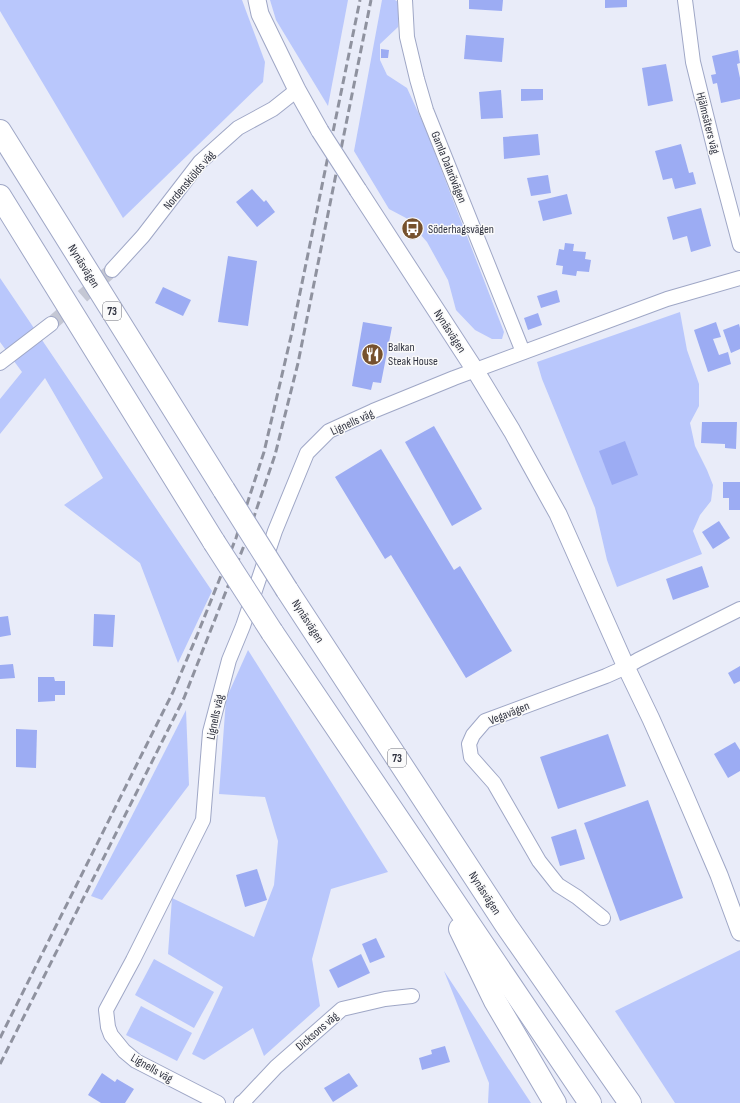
<svg xmlns="http://www.w3.org/2000/svg" width="740" height="1103" font-family="'Sofia Sans Condensed',sans-serif">
<rect width="100%" height="100%" fill="#e9ecf9"/>
<g fill="#b9c7fc">
<path d="M0,0H242L265,62L263,82L123,218L0,11Z"/>
<path d="M270,0H348L328,106L276,20Z"/>
<path d="M382,0H395L398,2V27L380,44V60L387,75L407,88L424,125L504,332L502,339H492L475,330L456,310L448,280L427,242L406,218L389,209L354,151Z"/>
<path d="M0,278L212,591L178,663L140,563L64,505L103,478L45,378L0,434V399L22,372L0,342Z"/>
<path d="M680,312L687,350L699,384V406L690,423L695,446L707,470L713,485L711,501L700,515L693,531L702,554L617,587L607,560L595,508L542,379L537,362Z"/>
<path d="M248,650L388,872L331,889L312,959L320,1006L264,1056L253,1028L204,1060L192,1054L223,987L168,954L172,898L254,937L274,885L278,841L265,797L219,794L226,699Z"/>
<path d="M186,710L189,785L102,900L91,896Z"/>
<path d="M740,950V1103H675L615,1011Z"/>
<path d="M154,959L214,992L194,1028L135,995Z"/>
<path d="M444,971L531,1103H488L489,1083Z"/>
<path d="M141,1006L192,1033L177,1061L126,1035Z"/>
</g>
<g fill="#9cacf3">
<path d="M469,0H503L502,11L469,9Z"/>
<path d="M605,0H627V7L605,8Z"/>
<path d="M466,35L504,38L502,62L464,59Z"/>
<path d="M381,49L389,50L388,58H381Z"/>
<path d="M738,50L740,63L737,64L740,78V99L721,103L717,83L713,84L711,75L716,74L712,56Z"/>
<path d="M666,64L673,101L648,106L642,68Z"/>
<path d="M521,89H543V100L521,101Z"/>
<path d="M501,90L503,118L481,119L479,92Z"/>
<path d="M538,134L540,155L504,159L503,137Z"/>
<path d="M681,144L689,173L693,172L696,184L675,189L672,178L663,180L655,151Z"/>
<path d="M548,175L551,193L531,196L527,178Z"/>
<path d="M252,189L264,202L266,200L275,212L257,227L236,202Z"/>
<path d="M567,194L572,214L543,221L538,201Z"/>
<path d="M701,208L711,246L691,252L687,236L673,240L667,217Z"/>
<path d="M565,243L574,244L573,251L586,252L585,259L591,260L589,272L577,271L576,276L562,274L563,266L556,265L559,249L564,250Z"/>
<path d="M228,256L257,261L248,326L218,322Z"/>
<path d="M163,287L191,300L183,316L155,303Z"/>
<path d="M557,290L560,302L541,308L537,296Z"/>
<path d="M538,313L542,325L528,330L524,318Z"/>
<path d="M363,322L392,327L381,383L373,382L371,390L352,386Z"/>
<path d="M716,322L721,337L713,339L719,355L728,352L731,364L708,372L694,330Z"/>
<path d="M739,324L740,328V349L731,353L723,330Z"/>
<path d="M702,422H737L736,449L725,448V444L701,443Z"/>
<path d="M434,426L482,509L452,526L405,442Z"/>
<path d="M625,441L638,475L612,485L599,451Z"/>
<path d="M381,449L454,570L460,566L512,651L466,678L391,555L385,559L335,477Z"/>
<path d="M723,482H740V510H729V498H723Z"/>
<path d="M719,521L730,538L713,549L702,532Z"/>
<path d="M702,566L709,587L673,600L666,579Z"/>
<path d="M94,614L115,615L113,647L93,646Z"/>
<path d="M8,616L11,635L0,637V617Z"/>
<path d="M13,664L15,678L0,679V665Z"/>
<path d="M740,666V681L734,684L728,673Z"/>
<path d="M38,677H54L55,681H65V695H55V701L38,702Z"/>
<path d="M16,729L37,730L36,768L16,767Z"/>
<path d="M608,734L626,786L558,809L540,757Z"/>
<path d="M735,742L740,750V771L728,778L714,754Z"/>
<path d="M648,800L683,898L620,921L584,823Z"/>
<path d="M576,829L585,859L560,866L551,837Z"/>
<path d="M257,869L267,900L245,907L236,875Z"/>
<path d="M376,938L385,957L370,963L362,944Z"/>
<path d="M361,954L370,973L338,988L329,970Z"/>
<path d="M445,1046L450,1062L422,1070L419,1058L432,1054L431,1050Z"/>
<path d="M102,1073L115,1082L117,1079L134,1089L125,1103H101L88,1095Z"/>
<path d="M349,1073L358,1086L333,1102L324,1088Z"/>
</g>
<g fill="none" stroke-linecap="round" stroke-linejoin="round">
<path stroke="#c4c7d4" stroke-width="14" stroke-dasharray="14 7" stroke-linecap="butt" d="M51,324L112,270"/>
<defs>
<g id="minor">
<path d="M405,0L407,37L417,79L426,110L523,352"/>
<path d="M685,0L693,62L716,155L740,245"/>
<path d="M112,270L143,236L200,162L238,128L273,109L297,90"/>
<path d="M0,363L51,324"/>
<path d="M603,918L577,897L558,885L539,861L494,783L471,757L469,744L473,735L485,721L606,676L626,667L638,660L740,609"/>
<path d="M218,1103L136,1061L124,1051L111,1035L108,1027L106,1010L133,960L203,820L210,732L229,660L243,626L275,531L307,453L329,431L373,411L454,378L667,299L740,278"/>
<path d="M241,1103L244,1101L276,1067L342,1009L385,999L412,996"/>
</g>
<g id="tertiary">
<path d="M257,0L260,14L297,90L320,131"/>
<path d="M358,190L475,370L512,431L558,514L626,667L651,719L683,791L719,875L740,932"/>
</g>
<g id="motorway">
<path d="M0,131L224,490"/>
<path d="M0,196L214,542"/>
<path d="M287,590L506,925L630,1103"/>
<path d="M272,632L590,1103"/>
<path d="M460,929L495,1001L555,1103"/>
</g>
</defs>
<use href="#minor" stroke="#9fa7c6" stroke-width="16"/>
<use href="#tertiary" stroke="#9fa7c6" stroke-width="19"/>
<use href="#motorway" stroke="#9fa7c6" stroke-width="24"/>
<use href="#minor" stroke="#fff" stroke-width="14"/>
<use href="#tertiary" stroke="#fff" stroke-width="17"/>
<use href="#motorway" stroke="#fff" stroke-width="22"/>
<g stroke="#8f929f" stroke-width="3" stroke-dasharray="8 4" stroke-linecap="butt">
<path d="M0,1038L173,692L198,633L236,538L264,452L292,332L360,0"/>
<path d="M0,1064L184,698L245,543L275,455L298,363L371,0"/>
</g>
<defs>
<path id="tertiary-bridge" d="M320,131L358,190"/>
<g id="motorway-bridge">
<path d="M224,490L287,590"/>
<path d="M214,542L272,632"/>
</g>
</defs>
<use href="#tertiary-bridge" stroke="#9fa7c6" stroke-width="19" stroke-linecap="butt"/>
<use href="#motorway-bridge" stroke="#9fa7c6" stroke-width="24" stroke-linecap="butt"/>
<use href="#tertiary-bridge" stroke="#fff" stroke-width="17"/>
<use href="#motorway-bridge" stroke="#fff" stroke-width="22"/>
</g>
<defs>
<symbol id="bus-disc" viewBox="-11 -11 22 22"><circle r="9.5" fill="#76512d" stroke="#fafafa"/><path d="M-5-6H5V4H4V6H2V4H-2V6H-4V4H-5ZM-3.5-4V0h7V-4ZM-3.5 1.2v1.5H-2V1.2ZM2 1.2v1.5H3.5V1.2Z" fill="#fff"/></symbol>
<symbol id="restaurant-disc" viewBox="-11 -11 22 22"><circle r="9.5" fill="#76512d" stroke="#fafafa"/><path d="M-5-6h1v4h1v-4h1v4h1v-4h1v5L-1.5 .5V6h-2V.5L-5-1ZM5-6V6H3V1.5H1.5Q1.5-4 5-6Z" fill="#fff"/></symbol>
</defs>
<g fill-rule="evenodd">
<use href="#bus-disc" x="400" y="216" width="25" height="25"/>
<use href="#restaurant-disc" x="360" y="342" width="25" height="25"/>
</g>
<g text-anchor="middle" stroke-width="3" stroke-linejoin="round" paint-order="stroke">
<g fill="#fafafa" stroke="#6d6f78" stroke-width="1">
<rect x="103" y="302" width="18" height="18" rx="3"/>
<rect x="388" y="749" width="18" height="18" rx="3"/>
</g>
<g font-size="11" font-weight="bold" fill="#303340">
<text x="112" y="315">73</text>
<text x="397" y="762">73</text>
</g>
<g font-size="12" fill="#303340" stroke="#fafafa">
<text transform="translate(708 123) rotate(76)" y="4">Hjälmsäters väg</text>
<text transform="translate(449 167) rotate(68)" y="4">Gamla Dalarövägen</text>
<text transform="translate(189 180) rotate(-50)" y="4">Nordenskiölds väg</text>
<text transform="translate(84 266) rotate(58)" y="4">Nynäsvägen</text>
<text transform="translate(450 331) rotate(57)" y="4">Nynäsvägen</text>
<text transform="translate(352 422) rotate(-25)" y="4">Lignells väg</text>
<text transform="translate(308 621) rotate(57)" y="4">Nynäsvägen</text>
<text transform="translate(509 713) rotate(-22)" y="4">Vegavägen</text>
<text transform="translate(215 717) rotate(-78)" y="4">Lignells väg</text>
<text transform="translate(485 893) rotate(57)" y="4">Nynäsvägen</text>
<text transform="translate(317 1031) rotate(-41)" y="4">Dicksons väg</text>
<text transform="translate(152 1068) rotate(30)" y="4">Lignells väg</text>
</g>
<g font-size="12" fill="#303340" stroke="#fafafa" text-anchor="start">
<text x="428" y="233">Söderhagsvägen</text>
<text x="388" y="351">Balkan<tspan x="388" dy="14">Steak House</tspan></text>
</g>
</g>
</svg>
